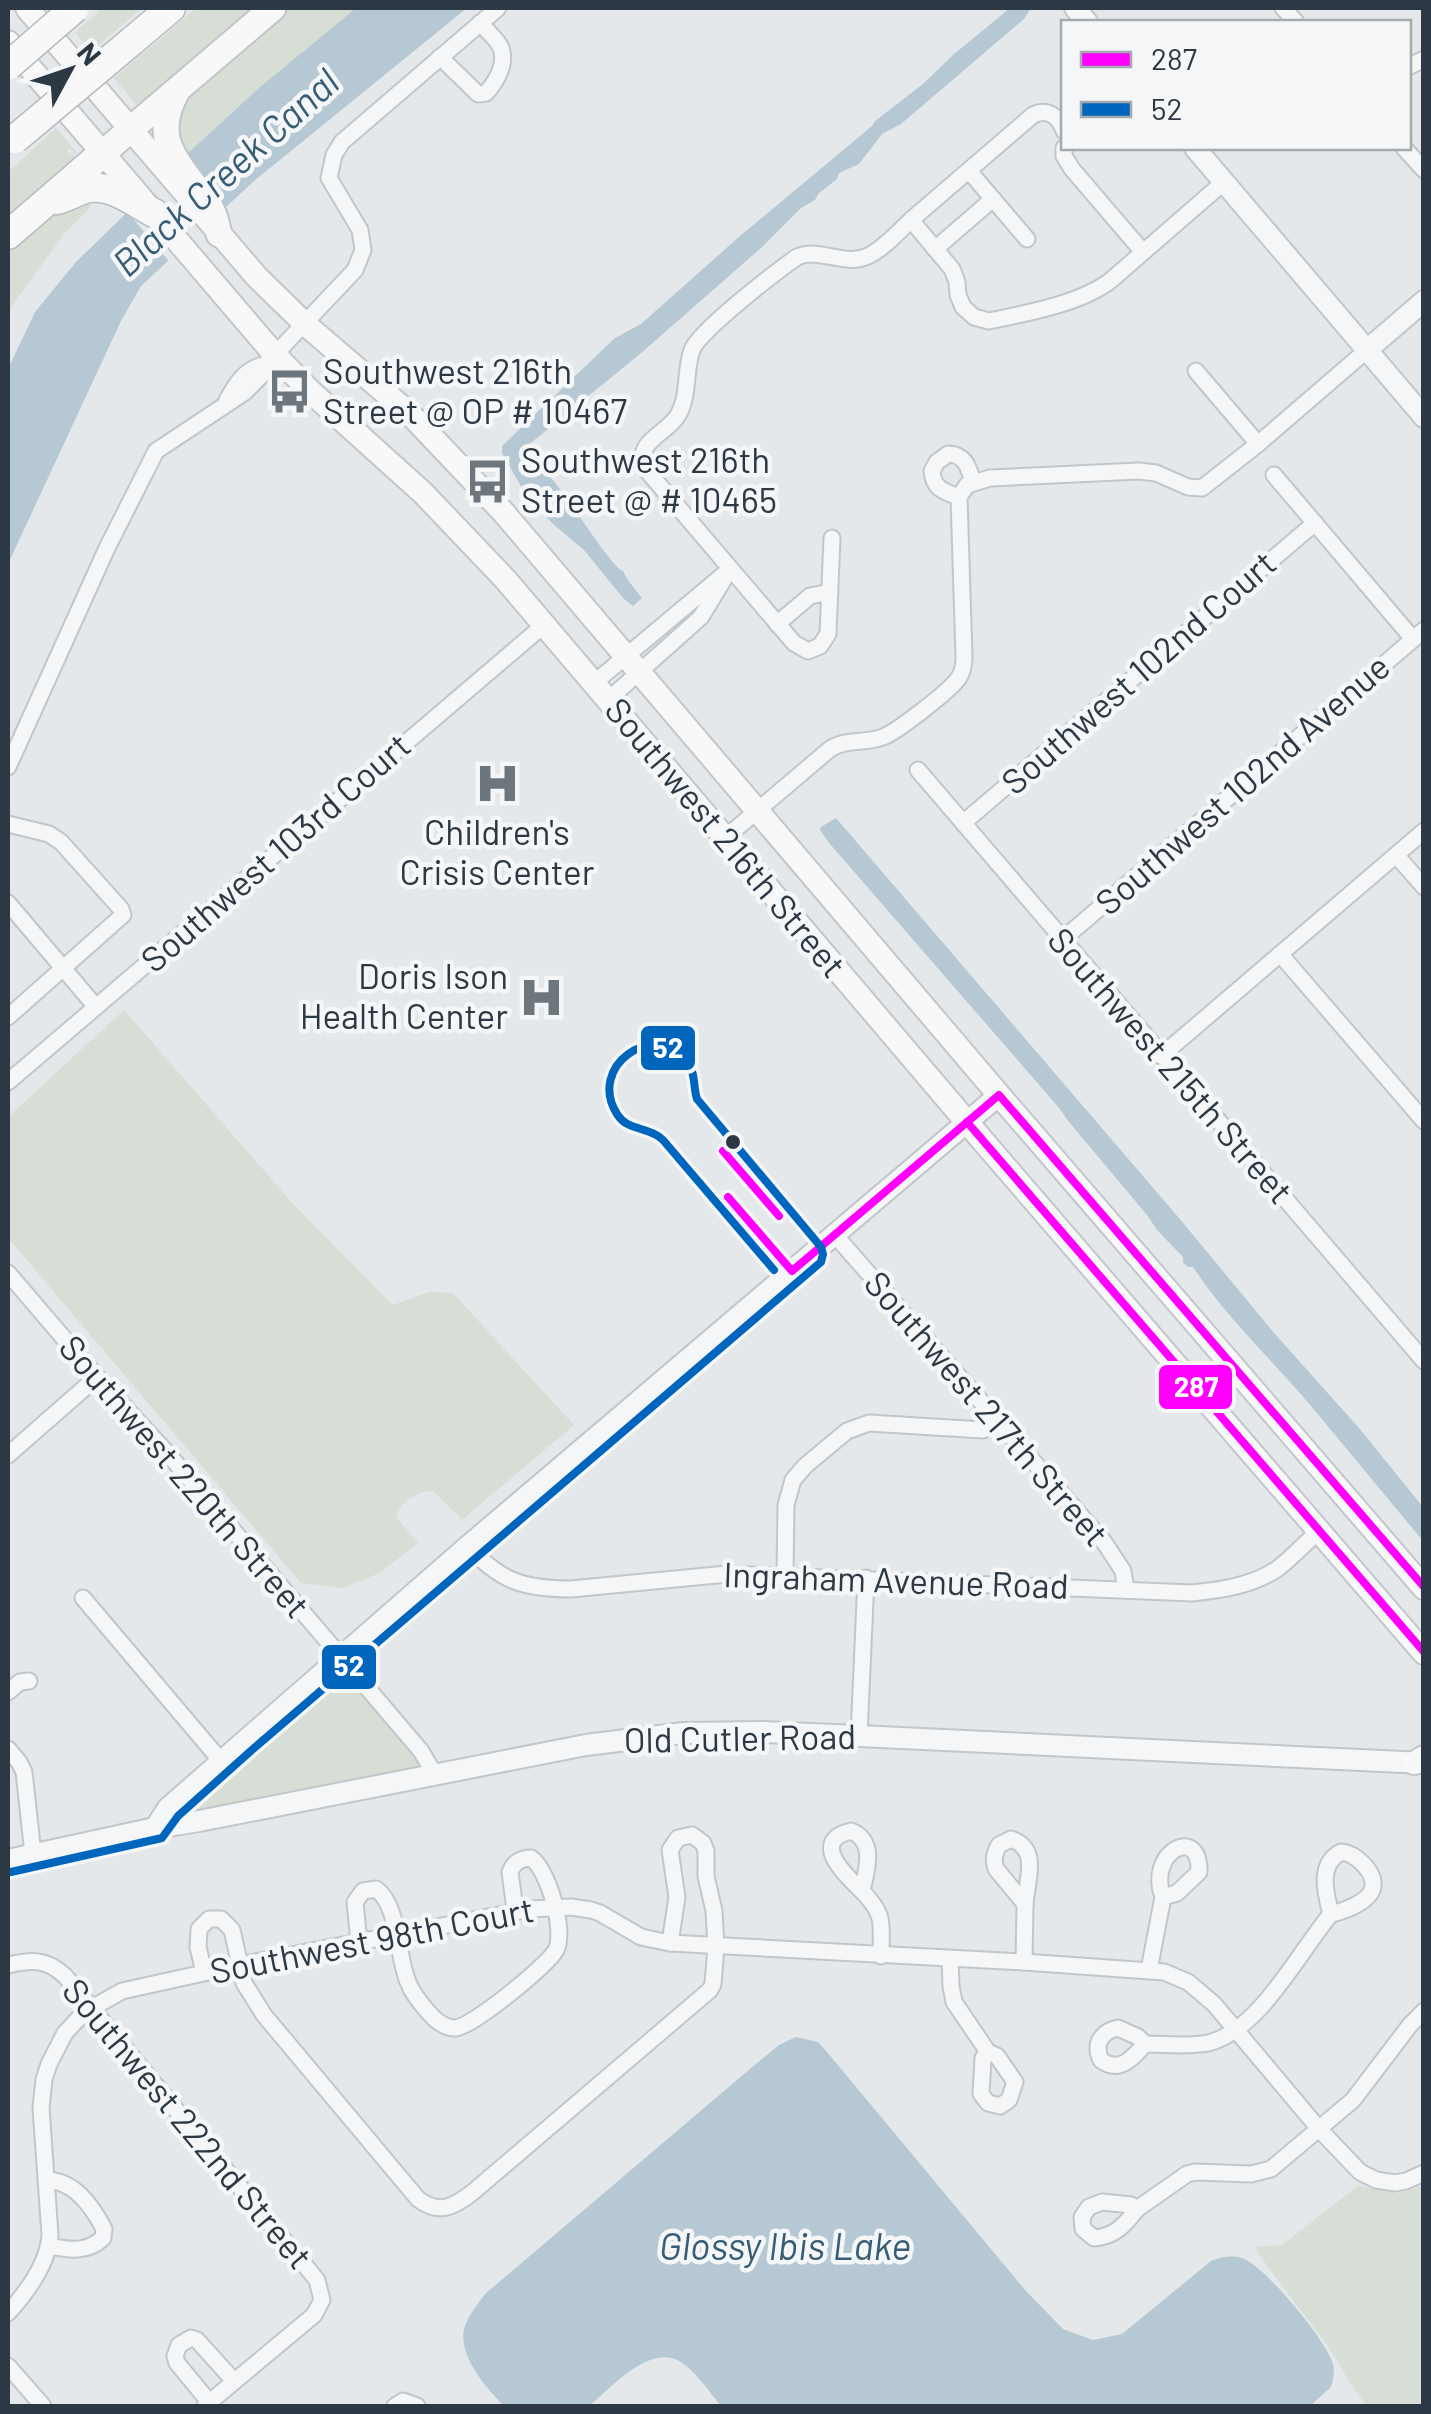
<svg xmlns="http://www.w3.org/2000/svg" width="1431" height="2414" font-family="Barlow,sans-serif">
<rect width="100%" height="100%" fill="#e5e8ea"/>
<g fill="#d7ded6">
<path d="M103,8H142L91,52L75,32Z"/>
<path d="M196,8H262L140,109L114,78Z"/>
<path d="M285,8H356L260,87L187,154L183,148L171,115L174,108Z"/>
<path d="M56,128L77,153L75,154L70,148L67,150L70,155L73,154L77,160L8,226V172Z"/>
<path d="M92,199L90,208L64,234L8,311V250L64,205Z"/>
<path d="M124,1010L296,1207L393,1305L429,1292L453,1293L574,1425L462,1520L433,1491C416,1491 401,1502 396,1517L418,1543L380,1573L343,1588L301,1583L8,1238V1117Z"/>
<path d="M334,1674H344L351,1680L416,1756L418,1763L416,1769L186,1814L182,1807Z"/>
<path d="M1359,2185C1382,2192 1401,2197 1423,2185V2406H1367C1350,2386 1339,2362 1324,2341C1300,2309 1276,2279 1254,2247L1282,2245Z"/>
</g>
<g fill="#b5c8d4">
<path d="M356,8H467L254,181L141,286L121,321L8,564V369L35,312L76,262L187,154L260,87Z"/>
<path d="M1010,8H1031L1024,19L901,124L882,134L859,164L839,173L837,179L818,194L815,200L801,208L761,248L640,354L527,446L528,455C567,487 587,535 620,570L623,571C627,580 635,589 642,598L633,606L623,598L584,550L553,524L526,495L502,453V446L615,338L641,324L740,236L872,126L875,121L923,84L953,55Z"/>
<path d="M836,818L1179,1218L1275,1334L1359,1428L1423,1507V1541L1321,1418C1280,1367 1229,1322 1193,1267H1188L1183,1262V1257L1157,1230L1147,1215L1069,1122L1060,1109L830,844L820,830L821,827Z"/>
<path d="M796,2037L818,2042L827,2052L1026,2291L1063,2329L1093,2340L1122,2334L1211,2261C1221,2257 1231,2255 1242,2258C1265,2266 1327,2341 1333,2364C1335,2372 1333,2380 1331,2387L1310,2406H721C709,2392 695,2369 677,2360C647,2346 610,2389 589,2406H504C487,2389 458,2356 464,2329C467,2317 478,2304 485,2294L757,2063L779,2045Z"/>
</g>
<path fill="#e5e8ea" d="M184,150L229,211L172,265L124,208Z"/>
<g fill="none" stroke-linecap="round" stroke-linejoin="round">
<defs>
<g id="minor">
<path d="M1283,8L1296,22"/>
<path d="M440,57L478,94L486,93C496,82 507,64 501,48C498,40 486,30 480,23"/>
<path d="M1408,67L1424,59"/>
<path d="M1064,148V156L1072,169L1143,252"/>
<path d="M1404,148L1424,170"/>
<path d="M969,171L1027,239"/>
<path d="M911,220L1033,115C1047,108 1059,116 1064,131"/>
<path d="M935,249L993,199"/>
<path d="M1196,371L1258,444"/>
<path d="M227,400C237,382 245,369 266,364"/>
<path d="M1274,475L1413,639"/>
<path d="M959,497C945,492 933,489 932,471L937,462L948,454C965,454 969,468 973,482"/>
<path d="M832,538L828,634L820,646L808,651L794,643L643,466C638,441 663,435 676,418C690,399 684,372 692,350C699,331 777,271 797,257C820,247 845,267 868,256C883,249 898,232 911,220L952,269L957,282L958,295L963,307L974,317L989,321C1027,313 1079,304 1110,281L1224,182"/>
<path d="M777,624L810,596L830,592"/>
<path d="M594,683L723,575"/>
<path d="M608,700L701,617L730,569"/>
<path d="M8,767L107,548L156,451L245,392L262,375L266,364L355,270L363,250L360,230L329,178L334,155L342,142L498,8"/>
<path d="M918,770L1424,1361"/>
<path d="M963,823L1315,523"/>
<path d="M8,824L49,834L61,842L121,909L123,915L8,1017"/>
<path d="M725,838L830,749C847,738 865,744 883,737C898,731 948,692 958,679C963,672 964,665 964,657L959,497L967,485L990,478L1139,471L1156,473L1188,487L1202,488L1258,444L1367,350"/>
<path d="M1396,855L1424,887"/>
<path d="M8,903L96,1007"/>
<path d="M1062,940L1424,630"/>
<path d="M1280,954L1424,1121"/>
<path d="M1161,1056L1424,831"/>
<path d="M8,1082L544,625"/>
<path d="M834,1234L1104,1542L1123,1571L1126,1590"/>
<path d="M8,1273L97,1377L169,1455L421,1751L435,1775"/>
<path d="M8,1455L97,1377"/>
<path d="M468,1546C500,1581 523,1589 571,1589L727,1574L1192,1593C1220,1590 1252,1586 1277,1569C1292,1558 1305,1543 1319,1531"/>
<path d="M785,1575L786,1505L793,1480L805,1466L847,1431L869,1423L983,1430L999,1421"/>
<path d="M83,1598L221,1761"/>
<path d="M8,1692L20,1682L29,1681"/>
<path d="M859,1736L866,1578"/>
<path d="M8,1749L19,1762L24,1772L33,1854"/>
<path d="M851,1831C876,1841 867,1869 862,1891C845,1875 809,1841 851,1831Z"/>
<path d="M1011,1839C1040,1849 1027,1879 1025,1904L996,1869C993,1860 994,1854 999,1845Z"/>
<path d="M1341,1852C1355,1853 1375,1871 1373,1887C1370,1902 1344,1911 1331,1914C1325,1892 1318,1864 1341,1852Z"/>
<path d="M862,1891C886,1916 881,1923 881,1956"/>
<path d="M359,1943L355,1902L363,1891L376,1889C399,1905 397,1956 408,1982C412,1993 421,2004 429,2013C436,2021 444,2028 455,2028C471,2028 548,1965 556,1950C566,1931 548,1869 531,1858C521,1858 513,1863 510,1872L515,1910"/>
<path d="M950,1959L951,1986L954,2002L988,2052"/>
<path d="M1024,1962L1025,1904"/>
<path d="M8,1965C31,1960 46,1958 65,1976L317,2280L322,2300L314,2315L205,2406"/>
<path d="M1149,1970L1163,1897C1146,1853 1200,1823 1199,1872L1177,1893L1163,1897"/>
<path d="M204,1972L198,1947L199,1929L209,1919H221L232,1930L244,1983L264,2015L418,2199C439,2215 454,2207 473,2192L710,1990L713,1984L716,1947L714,1911L706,1876V1851L703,1843L692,1835L678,1838L670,1850L677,1897L670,1943"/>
<path d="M1118,2028L1138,2037L1145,2044C1133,2058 1119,2074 1101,2060C1093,2044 1102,2031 1118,2028Z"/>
<path d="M1145,2044C1166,2044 1188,2047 1208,2043C1259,2031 1299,1952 1331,1914"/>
<path d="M988,2052L997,2056L1015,2082L1009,2100L1000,2106L988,2103L981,2094L983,2058Z"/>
<path d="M46,2180C74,2180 92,2206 104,2229L103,2238C87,2253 69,2250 49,2246"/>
<path d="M1102,2202L1131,2205L1137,2209C1125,2225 1114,2237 1094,2238L1083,2229L1082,2217L1089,2207Z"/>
<path d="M1137,2209L1187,2174L1195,2172L1251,2174L1271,2169L1353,2100L1410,2025L1424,2011"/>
<path d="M8,2313C27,2292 48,2264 50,2235L41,2108L44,2079L49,2064L65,2033L77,2020L92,2008L122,1991L240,1965L530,1909L571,1907L591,1910L600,1913L641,1937L670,1943L1024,1962L1164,1972L1188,1982L1214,2004L1320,2130L1360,2172L1376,2180L1395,2183L1406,2181L1424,2173"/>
<path d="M8,2366L43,2406"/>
<path d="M210,2403L177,2363L175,2356L179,2345L191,2338L197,2340L234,2381"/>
<path d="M395,2406L403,2401L417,2406"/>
</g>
<g id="tertiary">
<path d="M1075,8L1087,22"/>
<path d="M1195,148L1424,417"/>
<path d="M1367,350L1424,301"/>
<path d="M155,1828L168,1808L468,1546L999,1095"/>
<path d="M8,1860L155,1828L199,1821L586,1745L683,1733L763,1732L859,1736L1424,1763"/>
</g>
<g id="secondary">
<path d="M27,8L256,276L305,324L410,414L504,513L999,1095L1424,1588"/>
<path d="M8,42L275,355L311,392L423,493L505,579L983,1141L1424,1653"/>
<path d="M1414,1763L1424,1757"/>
</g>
<g id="primary">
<path d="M176,93C153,137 173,156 199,192C203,198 209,204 212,211C216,218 217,227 219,234"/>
<path d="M103,153L273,8"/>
</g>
<g id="motorway">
<path d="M132,41L171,8"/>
<path d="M57,200C69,197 78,190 90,188C113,185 135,203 154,213"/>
<path d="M8,235L103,153"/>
</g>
</defs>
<use href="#minor" stroke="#c3c6c8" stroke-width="19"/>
<use href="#tertiary" stroke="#c3c6c8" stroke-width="24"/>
<use href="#secondary" stroke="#c3c6c8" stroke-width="26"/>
<use href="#primary" stroke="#c2c5c8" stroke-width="29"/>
<use href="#motorway" stroke="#b8bbbf" stroke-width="31"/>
<use href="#minor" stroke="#f5f6f7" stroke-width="15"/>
<use href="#tertiary" stroke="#f5f6f7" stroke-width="20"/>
<use href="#secondary" stroke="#f8f8f8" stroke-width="22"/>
<use href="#primary" stroke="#f8f8f8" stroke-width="25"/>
<use href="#motorway" stroke="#f8f8f8" stroke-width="28"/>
<defs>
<g id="motorway-bridge">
<path d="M8,66L75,8"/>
<path d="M15,139L132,41"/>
</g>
</defs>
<use href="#motorway-bridge" stroke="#b8bbbf" stroke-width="31" stroke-linecap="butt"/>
<use href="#motorway-bridge" stroke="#f8f8f8" stroke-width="28"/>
<defs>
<g id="bus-1">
<path d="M967,1122L1424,1652"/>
<path d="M723,1151L779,1216"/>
<path d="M728,1197L792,1271L999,1095L1424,1587"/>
</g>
<path id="bus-2" d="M11,1872L162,1838L178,1816L253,1749L821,1262L823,1254L821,1247L697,1099C693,1087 696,1073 687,1062C653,1019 587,1067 617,1114C628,1132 649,1126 663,1140L774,1270"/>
</defs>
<use href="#bus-1" stroke="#f4f6f8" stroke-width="15"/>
<use href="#bus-2" stroke="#f4f6f8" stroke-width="15"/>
<use href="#bus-1" stroke="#f0f" stroke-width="8"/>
<use href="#bus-2" stroke="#0065bd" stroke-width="8"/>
</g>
<defs>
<symbol id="bus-bare" viewBox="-9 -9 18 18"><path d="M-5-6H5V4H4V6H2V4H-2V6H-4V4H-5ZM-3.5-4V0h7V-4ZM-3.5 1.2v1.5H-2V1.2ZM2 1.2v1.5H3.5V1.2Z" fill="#6d767d" stroke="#f4f6f8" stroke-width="2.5" paint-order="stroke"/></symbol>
<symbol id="hospital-bare" viewBox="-9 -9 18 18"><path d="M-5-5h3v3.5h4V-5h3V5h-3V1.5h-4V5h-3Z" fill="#6d767d" stroke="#f4f6f8" stroke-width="2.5" paint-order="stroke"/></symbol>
</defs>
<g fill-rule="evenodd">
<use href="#bus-bare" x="258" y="360" width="63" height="63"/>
<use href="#bus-bare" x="456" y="450" width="63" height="63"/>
<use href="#hospital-bare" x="466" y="752" width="63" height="63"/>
<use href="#hospital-bare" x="510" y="966" width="63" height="63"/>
</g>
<circle fill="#2c3843" stroke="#f4f6f8" stroke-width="4" cx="733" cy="1142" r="9"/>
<g text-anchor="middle" stroke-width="9" stroke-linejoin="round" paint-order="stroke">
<g font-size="35" fill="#2c3843" stroke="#f4f6f8" text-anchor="start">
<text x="323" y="384">Southwest 216th<tspan x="323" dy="40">Street @ OP # 10467</tspan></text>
<text x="521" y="473">Southwest 216th<tspan x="521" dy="40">Street @ # 10465</tspan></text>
<text x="497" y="845" text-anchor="middle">Children's<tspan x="497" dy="40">Crisis Center</tspan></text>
<text x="508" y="989" text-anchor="end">Doris Ison<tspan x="508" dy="40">Health Center</tspan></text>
</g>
<g font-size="35" fill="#2c3843" stroke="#f4f6f8">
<text transform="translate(1139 673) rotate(-41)" y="12">Southwest 102nd Court</text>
<text transform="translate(1243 785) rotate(-41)" y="12">Southwest 102nd Avenue</text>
<text transform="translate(725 838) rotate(50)" y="12">Southwest 216th Street</text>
<text transform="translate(276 853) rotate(-41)" y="12">Southwest 103rd Court</text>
<text transform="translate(1170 1066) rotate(49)" y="12">Southwest 215th Street</text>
<text transform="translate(986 1409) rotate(49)" y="12">Southwest 217th Street</text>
<text transform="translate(184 1477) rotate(49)" y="12">Southwest 220th Street</text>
<text transform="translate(896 1581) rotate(2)" y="12">Ingraham Avenue Road</text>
<text transform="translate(740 1739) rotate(-1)" y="12">Old Cutler Road</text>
<text transform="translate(372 1941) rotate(-11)" y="12">Southwest 98th Court</text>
<text transform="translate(187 2124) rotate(50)" y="12">Southwest 222nd Street</text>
</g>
<g font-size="38" font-style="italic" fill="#375d76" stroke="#f4f6f8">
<text transform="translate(226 173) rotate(-42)" y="13">Black Creek Canal</text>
<text x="785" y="2260">Glossy Ibis Lake</text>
</g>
</g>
<g stroke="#f4f6f8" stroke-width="4">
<rect x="639" y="1024" width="58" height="48" rx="10" fill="#0065bd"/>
<rect x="1157" y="1363" width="77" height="48" rx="10" fill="#f0f"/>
<rect x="320" y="1643" width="58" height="48" rx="10" fill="#0065bd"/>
</g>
<g font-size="28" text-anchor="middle" font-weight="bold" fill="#fff">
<text x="668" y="1058">52</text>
<text x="1196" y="1397">287</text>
<text x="349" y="1676">52</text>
</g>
<rect width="1431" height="2414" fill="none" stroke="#2c3843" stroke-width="20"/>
<rect x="1061" y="20" width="350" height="130" fill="#f4f6f8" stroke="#a4aab0" stroke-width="2.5"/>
<rect x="1081" y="52" width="50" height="15" fill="#ff00ff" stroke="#a4aab0" stroke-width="2.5"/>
<text x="1151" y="70" font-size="30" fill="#2c3843">287</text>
<rect x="1081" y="102" width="50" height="15" fill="#0065bd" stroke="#a4aab0" stroke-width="2.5"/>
<text x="1151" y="120" font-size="30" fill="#2c3843">52</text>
<g transform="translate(70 70) rotate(50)" stroke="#f4f6f8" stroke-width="8" paint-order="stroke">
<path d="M0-8L18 38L0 25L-18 38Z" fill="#2c3843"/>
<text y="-15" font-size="28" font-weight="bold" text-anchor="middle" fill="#2c3843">N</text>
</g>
</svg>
